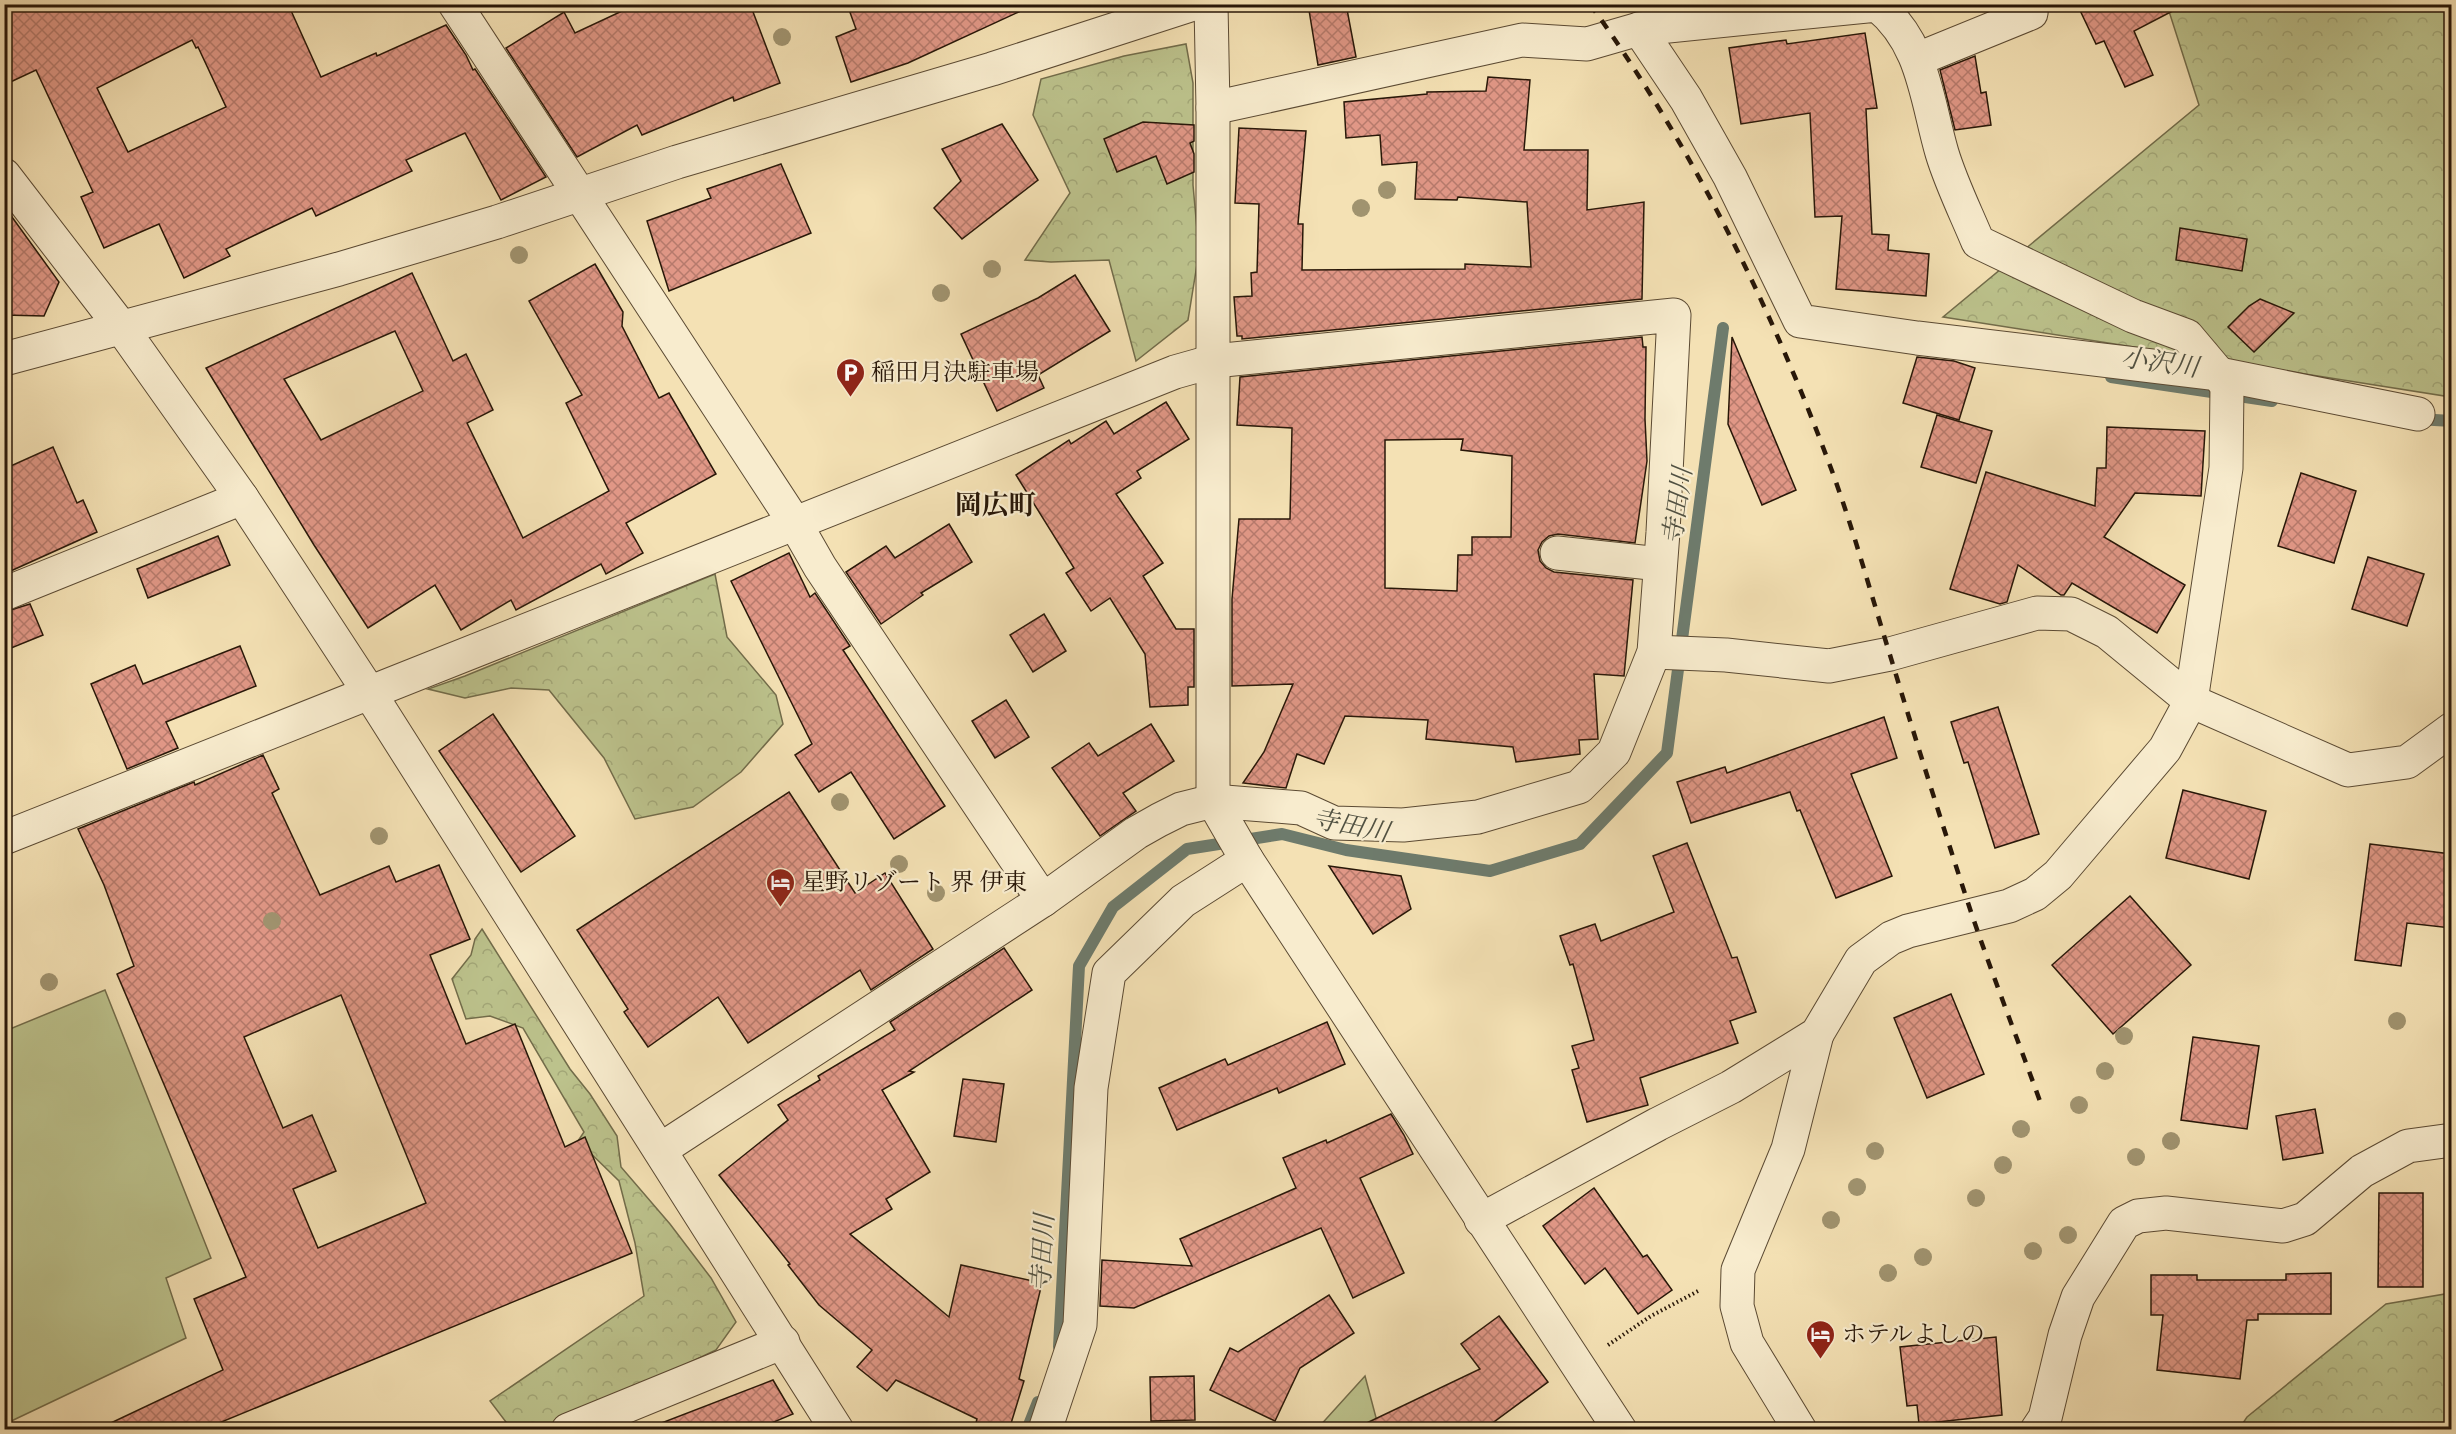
<svg xmlns="http://www.w3.org/2000/svg" width="2456" height="1434" font-family="'Gentium Book Plus','Noto Serif JP',serif">
<defs>
<pattern id="forest-crowns" width="20" height="18" patternUnits="userSpaceOnUse" patternTransform="scale(1.5)"><rect width="20" height="18" fill="#bcc28c"/><path d="M2 6a3 3 0 1 1 6 0M12 15a3 3 0 1 1 6 0" fill="none" stroke="#a2a677"/></pattern>
<pattern id="building-cross-hatch" width="8" height="8" patternUnits="userSpaceOnUse" patternTransform="scale(1.5)"><rect width="8" height="8" fill="#e09786"/><path d="M0 0l8 8M0 8l8-8" fill="none" stroke="#b67a6c"/></pattern>
</defs>
<rect width="100%" height="100%" fill="#f4e1b4"/>
<filter id="stains"><feTurbulence type="fractalNoise" baseFrequency=".00333" numOctaves="4"/><feColorMatrix values="0 0 0 0 .2 0 0 0 0 .09 0 0 0 0 .02 0 0 0 .5 -.17"/></filter>
<radialGradient id="worn" r=".72"><stop offset=".6" stop-color="#630" stop-opacity="0"/><stop offset="1" stop-color="#630" stop-opacity=".3"/></radialGradient>
<g fill="#bcc28c" stroke="#726c4a" stroke-width="1.5">
<path d="M105,990L211,1258L166,1278L186,1338L5,1424V1031Z"/>
<path d="M1365,1376L1379,1429H1317Z"/>
</g>
<g fill="url(#forest-crowns)" stroke="#726c4a" stroke-width="1.5">
<path d="M2167,5H2451V397L1943,317L2199,105Z"/>
<path d="M1186,44L1193,83V185L1199,252L1188,320L1136,361L1109,260L1051,262L1025,260L1070,193L1033,115L1041,79L1124,56Z"/>
<path d="M715,574L727,637L776,695L783,724L741,772L693,807L635,819L604,758L549,690L511,688L465,698L428,689L465,676Z"/>
<path d="M482,929L570,1069L590,1094L617,1136L621,1167L670,1224L711,1278L736,1322L716,1350L598,1406L548,1425L509,1426L490,1401L644,1296L635,1243L619,1181L578,1141L584,1132L523,1028L490,1016L466,1019L452,979L471,955L475,939Z"/>
<path d="M2451,1293V1429H2239L2247,1417L2386,1304Z"/>
</g>
<g fill="none" stroke-linecap="round" stroke-linejoin="round">
<g stroke="#6e7b6c" stroke-width="12">
<path d="M2111,377L2272,401"/>
<path d="M2417,419L2452,421"/>
<path d="M1059,1347L1079,966L1113,907L1187,849L1282,834L1346,850L1490,871L1580,844L1667,753L1723,328"/>
<path d="M1027,1430L1038,1402"/>
</g>
</g>
<g fill="url(#building-cross-hatch)" stroke="#281708" stroke-width="1.5" fill-rule="evenodd">
<path d="M4,4H288L321,77L376,53L377,56L446,25L466,55L473,70L475,69L546,177L501,200L465,133L406,160L412,171L316,216L312,208L226,249L230,256L184,278L159,224L104,248L81,197L93,192L36,70L4,85ZM192,40L196,48L198,47L226,107L128,152L97,88Z"/>
<path d="M637,4H750L780,83L734,101L733,97L642,135L637,125L577,157L506,48L564,12L575,33Z"/>
<path d="M847,4H1036L908,63L851,82L836,37L856,29Z"/>
<path d="M1308,4H1346L1356,57L1318,65Z"/>
<path d="M2077,4H2186L2134,31L2153,75L2125,87L2104,41L2096,44Z"/>
<path d="M1865,33L1877,108L1866,109L1872,234L1889,235L1888,250L1929,254L1926,296L1836,289L1842,216L1815,217L1810,113L1741,124L1729,48L1786,40L1787,44Z"/>
<path d="M1975,56L1981,93L1986,92L1991,125L1955,130L1940,70Z"/>
<path d="M1488,77L1530,80L1524,150H1588L1587,210L1644,202L1642,299L1242,339V336H1237L1234,297L1252,296L1251,273L1257,272L1259,204L1235,203L1239,128L1306,131L1298,224H1303L1302,270L1465,269V264L1531,267L1527,202L1458,197L1457,200L1415,199L1417,162L1382,165L1380,135L1346,138L1344,102L1427,94V92L1486,91Z"/>
<path d="M1143,122L1194,125V141L1190,143L1194,154V172L1167,184L1156,156L1117,172L1104,139Z"/>
<path d="M1002,124L1038,180L962,239L934,208L961,181L942,149Z"/>
<path d="M781,164L811,233L669,291L647,221L711,198L707,189Z"/>
<path d="M4,206L59,282L44,316L4,315Z"/>
<path d="M2180,228L2247,239L2242,271L2176,260Z"/>
<path d="M595,264L623,312L622,326L659,398L669,393L716,474L626,523L643,553L606,574L601,564L516,610L511,600L461,630L435,585L368,628L314,545L206,368L412,273L453,361L466,354L493,410L467,423L523,538L609,491L566,403L582,395L529,301ZM395,331L423,391L321,440L284,379Z"/>
<path d="M1075,275L1110,331L1038,375L1044,388L997,411L961,334L1038,298Z"/>
<path d="M2260,299L2294,313L2254,352L2228,327L2249,306Z"/>
<path d="M1642,337L1643,347H1646L1645,419L1647,461L1635,543L1558,534L1549,536L1542,542L1538,550L1540,561L1546,568L1554,572L1633,580L1624,676L1594,674L1598,739L1579,740L1580,754L1516,762L1513,747L1426,739L1428,720L1345,716L1324,764L1297,754L1286,788L1243,783L1264,752L1293,684L1232,686V599L1239,519H1290L1292,428L1237,425L1240,377ZM1463,439L1461,450L1512,456L1511,537H1472V555H1458L1457,591L1385,588V440Z"/>
<path d="M1732,337L1796,490L1762,505L1728,424Z"/>
<path d="M1917,357L1954,361L1975,368L1959,420L1903,403Z"/>
<path d="M1166,402L1189,439L1137,471L1141,478L1116,494L1163,563L1143,576L1176,629H1194V687H1188V705L1150,707L1145,654L1110,598L1091,611L1066,573L1074,568L1016,475L1069,440L1071,444L1106,421L1114,434Z"/>
<path d="M1937,415L1992,431L1976,483L1921,467Z"/>
<path d="M2107,427L2205,431L2201,496L2135,493L2104,537L2185,585L2157,633L2072,583L2064,595H2061L2018,565L2007,602L2000,604L1950,589L1986,472L2095,506L2097,468H2106Z"/>
<path d="M53,447L77,503L83,500L97,532L4,574V469Z"/>
<path d="M2301,473L2356,491L2334,563L2278,546Z"/>
<path d="M949,524L972,562L921,593L923,595L881,624L846,572L886,546L895,558Z"/>
<path d="M218,536L230,565L148,598L137,569Z"/>
<path d="M789,553L810,597L815,593L850,646L843,650L945,806L894,839L851,772L819,792L795,755L812,744L731,581Z"/>
<path d="M2368,557L2424,574L2407,626L2352,609Z"/>
<path d="M30,604L43,635L4,651V612Z"/>
<path d="M1044,614L1066,651L1033,672L1010,635Z"/>
<path d="M240,646L256,686L166,722L178,748L127,769L91,684L135,665L143,684Z"/>
<path d="M1006,700L1029,737L995,758L972,721Z"/>
<path d="M1998,707L2039,834L1995,848L1968,762L1964,763L1951,722Z"/>
<path d="M493,714L575,836L521,872L439,751Z"/>
<path d="M1884,717L1897,758L1851,774L1892,876L1836,898L1800,810L1797,811L1790,792L1691,823L1677,782L1725,767L1727,773Z"/>
<path d="M1151,724L1174,761L1123,793L1136,811L1100,836L1052,768L1089,743L1098,756Z"/>
<path d="M263,755L279,789L272,793L320,895L389,866L396,882L439,865L470,939L430,955L466,1044L515,1024L565,1147L585,1137L632,1253L202,1430H96L223,1370L194,1299L246,1277L117,974L134,966L104,885L78,829L194,782L195,785ZM341,995L426,1203L318,1248L293,1189L336,1171L312,1115L283,1128L244,1037Z"/>
<path d="M2183,790L2266,811L2249,879L2166,858Z"/>
<path d="M789,792L855,893L885,873L933,949L871,990L860,970L748,1043L718,997L648,1047L624,1012L628,1009L577,930Z"/>
<path d="M1687,843L1732,958L1737,957L1756,1012L1730,1021L1738,1043L1640,1078L1648,1105L1587,1122L1572,1070L1579,1068L1572,1046L1594,1040L1573,964L1570,965L1560,936L1595,924L1601,941L1674,912L1653,856Z"/>
<path d="M2370,844L2451,854V928L2407,923L2401,966L2355,960Z"/>
<path d="M1329,866L1401,876L1411,909L1373,934Z"/>
<path d="M2130,896L2191,965L2113,1034L2052,965Z"/>
<path d="M1004,948L1032,990L909,1071L914,1072L882,1090L930,1172L886,1199L892,1209L850,1234L949,1317L961,1265L1042,1283L1019,1379L1024,1381L1009,1430H974L977,1419L896,1380L887,1391L857,1367L872,1350L819,1305L788,1265L790,1264L719,1175L788,1120L778,1105L820,1080L818,1076L895,1030L890,1022Z"/>
<path d="M1951,994L1984,1074L1927,1098L1894,1018Z"/>
<path d="M1327,1022L1345,1064L1279,1093L1277,1088L1177,1130L1159,1088L1225,1059L1228,1065Z"/>
<path d="M2193,1037L2259,1046L2247,1129L2181,1120Z"/>
<path d="M963,1079L1004,1084L996,1142L954,1136Z"/>
<path d="M2315,1109L2323,1153L2283,1160L2276,1116Z"/>
<path d="M1391,1114L1404,1135L1413,1154L1360,1178L1404,1273L1353,1298L1321,1228L1134,1308L1100,1306L1102,1260L1192,1266L1180,1239L1296,1188L1283,1158L1326,1140L1327,1143Z"/>
<path d="M1594,1188L1643,1257L1647,1255L1672,1290L1638,1314L1605,1268L1585,1284L1543,1226Z"/>
<path d="M2379,1193H2423V1287H2378Z"/>
<path d="M2331,1273V1314H2258V1320H2247L2240,1379L2157,1370L2163,1315H2151V1275H2197V1280H2286V1274Z"/>
<path d="M1329,1295L1354,1333L1300,1368L1275,1421L1210,1390L1230,1348L1238,1352Z"/>
<path d="M1499,1316L1548,1382L1483,1430H1352L1480,1369L1461,1344Z"/>
<path d="M1996,1337L2002,1415L1919,1424L1917,1405L1907,1406L1900,1347Z"/>
<path d="M1194,1376L1195,1420L1151,1421L1150,1377Z"/>
<path d="M773,1380L793,1414L755,1430H651V1427Z"/>
</g>
<g fill="none" stroke-linecap="round" stroke-linejoin="round">
<defs>
<g id="minor">
<path d="M1211,4L1213,108V801L1247,860L1620,1430"/>
<path d="M1639,29L1686,99L1730,177L1800,321L1917,338L2219,374L2418,414"/>
<path d="M1918,59L2031,13L2032,4"/>
<path d="M1213,108L1522,40L1587,44L1639,29L1877,5C1924,43 1926,98 1942,153C1951,183 1966,213 1978,242L2133,316L2187,336L2219,374L2227,387L2226,468L2191,701L2165,749L2058,875L2035,894L2009,906L1908,931L1891,938L1861,960L1817,1034L1731,1087L1658,1124L1481,1220"/>
<path d="M4,175L121,327L242,498L369,692L837,1430"/>
<path d="M4,359L339,269L497,222L677,162L992,69L1193,4"/>
<path d="M1557,553L1660,564"/>
<path d="M4,594L242,498"/>
<path d="M1654,652L1726,655L1829,666L1890,654L2037,613L2071,614L2107,632L2191,701L2348,770L2407,762L2452,729"/>
<path d="M4,838C394,682 786,529 1175,372L1214,361L1674,315L1663,532L1654,652L1614,752L1579,787L1478,817L1403,825L1334,823L1301,808L1213,801L1181,809L1159,820L1136,833L1043,900L820,567L796,525L455,4"/>
<path d="M660,1150L1043,900"/>
<path d="M568,1430L783,1342"/>
<path d="M1045,1430L1080,1325L1091,1088L1109,973L1183,901L1247,860"/>
<path d="M1800,1430L1747,1343L1737,1306L1738,1270L1788,1149L1817,1034"/>
<path d="M2037,1430L2045,1418L2065,1335L2078,1297L2124,1223L2138,1216L2166,1213L2283,1226L2305,1219L2362,1171L2408,1146L2452,1140"/>
</g>
</defs>
<use href="#minor" stroke="#5b4a33" stroke-width="35"/>
<path stroke="#281708" stroke-width="4" stroke-dasharray="1.5 3" stroke-linecap="butt" d="M1608,1345L1651,1316L1700,1290"/>
<use href="#minor" stroke="#f8ecce" stroke-width="33"/>
<path stroke="#281708" stroke-width="4.5" stroke-dasharray="10 10" stroke-linecap="butt" d="M1590,4C1689,142 1766,296 1826,455C1851,520 1869,588 1890,655C1916,741 1943,827 1971,912C1993,977 2018,1040 2041,1104"/>
</g>
<g fill="#a0936f">
<circle cx="782" cy="37" r="9"/>
<circle cx="1387" cy="190" r="9"/>
<circle cx="1361" cy="208" r="9"/>
<circle cx="519" cy="255" r="9"/>
<circle cx="992" cy="269" r="9"/>
<circle cx="941" cy="293" r="9"/>
<circle cx="840" cy="802" r="9"/>
<circle cx="379" cy="836" r="9"/>
<circle cx="899" cy="864" r="9"/>
<circle cx="936" cy="893" r="9"/>
<circle cx="272" cy="921" r="9"/>
<circle cx="49" cy="982" r="9"/>
<circle cx="2397" cy="1021" r="9"/>
<circle cx="2124" cy="1036" r="9"/>
<circle cx="2105" cy="1071" r="9"/>
<circle cx="2079" cy="1105" r="9"/>
<circle cx="2021" cy="1129" r="9"/>
<circle cx="2171" cy="1141" r="9"/>
<circle cx="1875" cy="1151" r="9"/>
<circle cx="2136" cy="1157" r="9"/>
<circle cx="2003" cy="1165" r="9"/>
<circle cx="1857" cy="1187" r="9"/>
<circle cx="1976" cy="1198" r="9"/>
<circle cx="1831" cy="1220" r="9"/>
<circle cx="2068" cy="1235" r="9"/>
<circle cx="2033" cy="1251" r="9"/>
<circle cx="1923" cy="1257" r="9"/>
<circle cx="1888" cy="1273" r="9"/>
</g>
<defs>
<symbol id="parking-pin" viewBox="-11 -11 22 30"><path d="M0 17L-7.5 6A9.5 9.5 0 1 1 7.5 6Z" fill="#8f2418" stroke="#f8ecce"/><path d="M-3.5-5.5H1a3.5 3.5 0 0 1 0 7H-1V5.5H-3.5ZM-1-3.4V-.6H.8a1.4 1.4 0 0 0 0-2.8Z" fill="#fff"/></symbol>
<symbol id="hotel-pin" viewBox="-11 -11 22 30"><path d="M0 17L-7.5 6A9.5 9.5 0 1 1 7.5 6Z" fill="#8f2418" stroke="#f8ecce"/><path d="M-6-4.5h1.5V1H6V5H4.5V3h-9V5H-6ZM-4 0a1.8 1.8 0 1 1 3.6 0ZM.5 0V-2.5h3Q6-2.5 6 0Z" fill="#fff"/></symbol>
</defs>
<g fill-rule="evenodd">
<use href="#parking-pin" x="834" y="356" width="33" height="45"/>
<use href="#hotel-pin" x="764" y="866" width="33" height="45"/>
<use href="#hotel-pin" x="1804" y="1318" width="33" height="45"/>
</g>
<g text-anchor="middle" stroke-width="4.5" stroke-linejoin="round" paint-order="stroke">
<g font-size="24" fill="#281708" stroke="#f8ecce" text-anchor="start">
<text x="871" y="380">稲田月決駐車場</text>
<text x="801" y="890">星野リゾート 界 伊東</text>
<text x="1842" y="1342">ホテルよしの</text>
</g>
<g font-size="26" font-style="italic" fill="#515142" stroke="#f8ecce">
<text transform="translate(2160 362) rotate(8)" y="9">小沢川</text>
<text transform="translate(1677 506) rotate(-82)" y="9">寺田川</text>
<text transform="translate(1351 825) rotate(11)" y="9">寺田川</text>
<text transform="translate(1042 1253) rotate(-87)" y="9">寺田川</text>
</g>
<g font-size="27" font-weight="bold" fill="#281708" stroke="#f8ecce">
<text x="995" y="514">岡広町</text>
</g>
</g>
<rect width="2456" height="1434" fill="none" stroke="#f4e1b4" stroke-width="24"/>
<rect x="6" y="6" width="2444" height="1422" fill="none" stroke="#281708" stroke-width="3"/>
<rect x="12" y="12" width="2432" height="1410" fill="none" stroke="#281708" stroke-width="1.5"/>
<rect width="100%" height="100%" filter="url(#stains)"/>
<rect width="100%" height="100%" fill="url(#worn)"/>
</svg>
